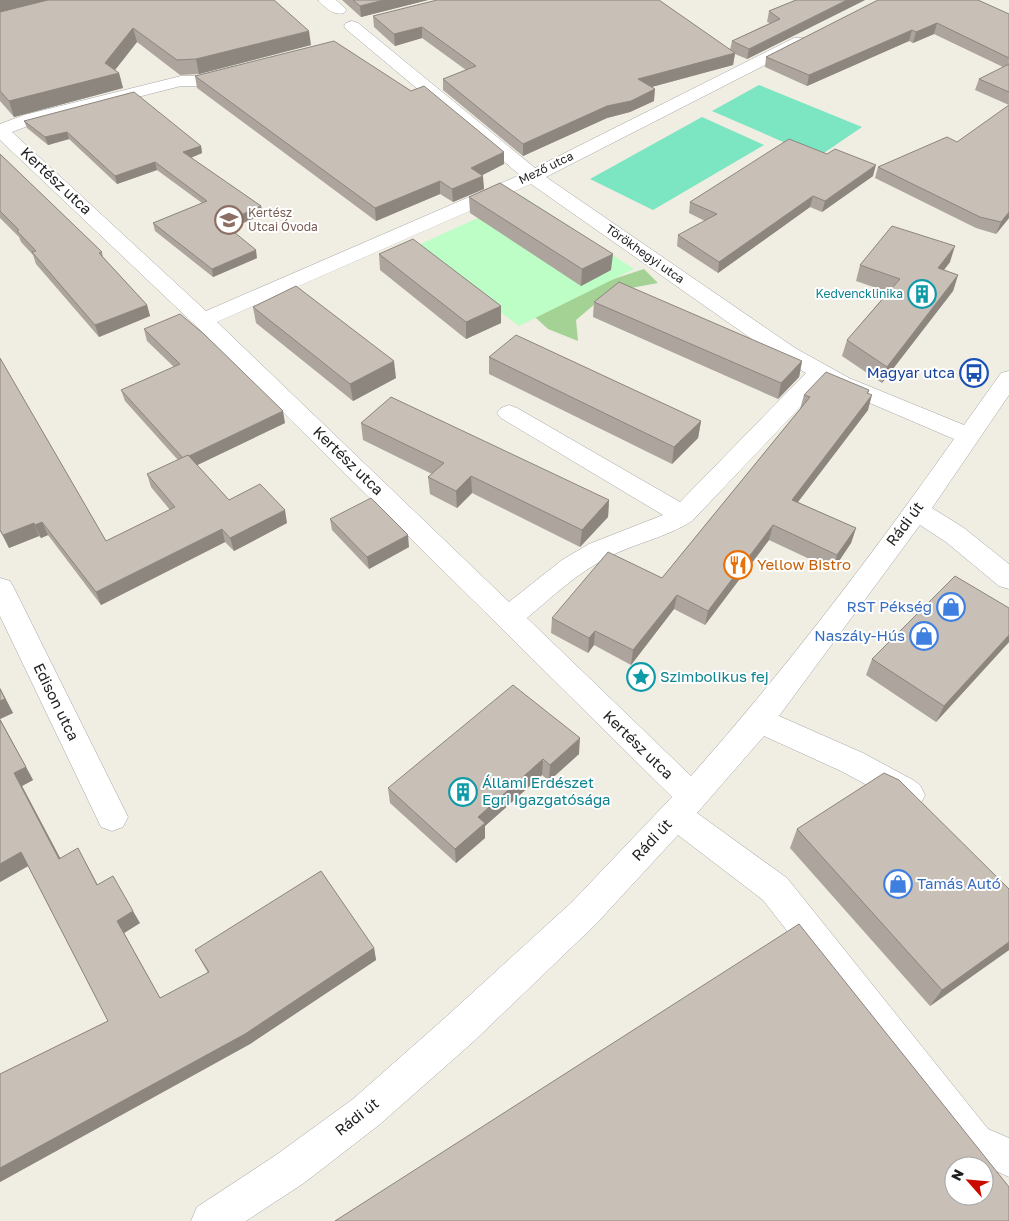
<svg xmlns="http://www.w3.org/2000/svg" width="1009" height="1221" font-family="'Golos Text',sans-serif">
<rect width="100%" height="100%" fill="#f0ede3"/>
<path fill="#a4d295" d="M644,269L658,283L609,292L576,320L578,341L548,329L511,295L571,293Z"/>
<path fill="#bdfdc6" d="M524,197L634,269L519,326L414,247Z"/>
<g fill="#7ce5c2">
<path d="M759,85L862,127L818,157L712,111Z"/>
<path d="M702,117L764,145L653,210L590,179Z"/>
</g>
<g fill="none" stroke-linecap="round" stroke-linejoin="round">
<defs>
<g id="minor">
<path d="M318,0H336L347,10L344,13C334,16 325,8 318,0Z"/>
<path d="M352,21L358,23L535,168L794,38H806L808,41L806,44L546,177L795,348L849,378L964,425L1001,373L1009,371V395L932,508L964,528L1009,564V589L999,586L946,542L920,525L779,716L863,753L913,780L920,785L925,795L920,805C908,809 901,807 891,798L841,771L764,736L697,813L787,878L988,1129L1009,1138V1177L962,1155L763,900L678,835L596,924L473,1042L379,1125L304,1183L246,1221H191L197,1207L276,1155L353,1099L447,1016L572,902L672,797L195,325L0,140V124L24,115L181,76H199L232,67L238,68L240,72L238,76L199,86H181L36,123L12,132L206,311L520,175L346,29L344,26L346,23ZM531,184L779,358L806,373L680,502L517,408L509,405L501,408L497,413L501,418L663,515L589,544L562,560L509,602L217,322ZM823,383L954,439C872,555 786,669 691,776L527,618C552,597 577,573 607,558C634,543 666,538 692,521Z"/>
<path d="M0,578L10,581L14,588L123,807L128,817L123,827L112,831L101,827L0,616Z"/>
</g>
</defs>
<use href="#minor" stroke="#a5a5a5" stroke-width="1"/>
<use href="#minor" fill="#fff" fill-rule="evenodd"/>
</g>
<g fill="#aca49d">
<path d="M0,0L311,45L199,74L180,75L137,42L115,70L119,73L123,88L14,117L0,101Z"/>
<path d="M342,0H428L361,17Z"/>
<path d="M796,0H865L747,59L735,54L733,65L651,87L654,101L630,112L607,118L523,156L443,90V79L466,70L422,38L395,46L374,27L373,16L730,50L732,41L770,23L767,22L769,11Z"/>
<path d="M878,0L1009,14V105L975,90L979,79L1003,67L934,34L913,43L909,41L807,86L765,67L766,57Z"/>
<path d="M195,76L504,164L482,175L484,189L453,202L440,194L376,221L197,88Z"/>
<path d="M24,121L201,146L202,153L191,158L261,206L263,214L230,229L257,258L213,277L155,231L153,223L202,203L157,170L117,184L69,139L48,145L27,128Z"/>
<path d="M957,142L1009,218L996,234L976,228L875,178L878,167Z"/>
<path d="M0,154L102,252L103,257L147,305L150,316L99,337L36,264L33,255L21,242L19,237L0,218Z"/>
<path d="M873,176L822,212L810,207L718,273L677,246L678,235L705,221L689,213L690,202Z"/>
<path d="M469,197L611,270L581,286L470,213Z"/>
<path d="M379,254L501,306V323L466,339L380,270Z"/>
<path d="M950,262L944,270L958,275L953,291L882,383L842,356L847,340L888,292L856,281L860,265Z"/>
<path d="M594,302L802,361L799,377L778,399L593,317Z"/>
<path d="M253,307L396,378L353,401L256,323Z"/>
<path d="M144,329L285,423L197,465L229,500L287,523L234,551L225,542L101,605L48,535L41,538L39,536L9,548L0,531V358L106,541L170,510L151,487L147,474L178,460L125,401L121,390L174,367L147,341Z"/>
<path d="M489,357L701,421L698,438L672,464L489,374Z"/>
<path d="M869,390L868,393V410L798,502L856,528L851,543L833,570L769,540L705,625L674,609L631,665L594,645L588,653L551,633L552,618L662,578L800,409L804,395Z"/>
<path d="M361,423L609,500L608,517L580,547L472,493L457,508L430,494L428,477L432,474L363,440Z"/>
<path d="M330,519L409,547L369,569L332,530Z"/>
<path d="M1009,608V642L936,722L866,675L872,659Z"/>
<path d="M0,688L13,713L0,719L33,780L22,786L60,858L85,861L98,885L140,923L124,933L160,998L208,973L195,950L374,948L376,960L250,1044L0,1182V1074L108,1021L28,866L0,882Z"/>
<path d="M579,754L549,781L542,775L485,826V838L456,863L390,803L388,788Z"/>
<path d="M797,829L1009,889V950L930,1006L790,848Z"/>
</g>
<g fill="#8c867f">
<path d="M0,0H57L0,14Z"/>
<path d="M384,0H428L361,17L360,6Z"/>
<path d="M847,0H865L747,59L749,49Z"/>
<path d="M937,23L934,34L913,43L916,32Z"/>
<path d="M422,27V38L395,46L394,34Z"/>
<path d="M133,28L137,42L111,75L119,73L123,88L14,117L9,101L105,63Z"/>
<path d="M912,30L909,41L807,86L809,75Z"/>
<path d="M309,31L311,45L199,74L196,59Z"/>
<path d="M735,53L733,65L637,91L638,79Z"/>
<path d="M655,89L654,101L630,112L607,118L523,156V144L607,106Z"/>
<path d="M67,132L69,139L48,145L45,137Z"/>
<path d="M201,146L202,153L185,160L183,152Z"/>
<path d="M504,152V164L471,181V168Z"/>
<path d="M155,162L157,170L117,184L115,176Z"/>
<path d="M876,165L873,176L822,212L825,201Z"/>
<path d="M483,176L484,189L453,202L452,189Z"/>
<path d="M440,181V194L376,221L375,208Z"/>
<path d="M813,196L810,207L718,273L719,262Z"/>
<path d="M261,206L263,214L225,231L223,223Z"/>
<path d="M1009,212V218L996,234L1001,222Z"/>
<path d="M955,246L950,262L933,284L938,268Z"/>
<path d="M256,250L257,258L213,277L212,269Z"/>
<path d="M613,254L611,270L581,286L582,269Z"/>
<path d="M958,275L953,291L882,383L887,367Z"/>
<path d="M147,305L150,316L99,337L95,325Z"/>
<path d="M501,306V323L466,339V322Z"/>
<path d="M394,361L396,378L353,401L350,384Z"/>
<path d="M802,361L799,377L778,399L781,383Z"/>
<path d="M869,390L864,405L872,395L868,410L788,515L792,500Z"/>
<path d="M283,411L285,423L187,470L183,459Z"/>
<path d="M701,421L698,438L672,464L674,447Z"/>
<path d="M471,476L472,493L457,508L456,491Z"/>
<path d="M609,500L608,517L580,547L582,530Z"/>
<path d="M285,510L287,523L234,551L230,538Z"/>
<path d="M42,522L48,535L41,538L35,525Z"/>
<path d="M34,523L39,536L9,548L3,535Z"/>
<path d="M773,525L769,540L705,625L708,611Z"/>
<path d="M856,528L851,543L833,570L837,555Z"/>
<path d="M222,529L225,542L101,605L96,592Z"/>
<path d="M408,535L409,547L369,569L367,557Z"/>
<path d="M677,595L674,609L631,665L633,650Z"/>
<path d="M595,631L594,645L588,653L589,638Z"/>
<path d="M1009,635V642L936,722L944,706Z"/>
<path d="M0,688L13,713L0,719L33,780L22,786L67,871L59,859L14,773L0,720Z"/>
<path d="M580,738L579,754L549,781L550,765Z"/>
<path d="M543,759L542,775L485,826V838L456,863L455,849L478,817Z"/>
<path d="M21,852L30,865L0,882V864Z"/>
<path d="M133,911L140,923L124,933L166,1009L117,921Z"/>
<path d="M1009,942V950L930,1006L942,990Z"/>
<path d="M374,948L376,960L250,1044L0,1182V1168Z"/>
</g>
<g fill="#c8bfb6" stroke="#8c867f" fill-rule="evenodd">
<path d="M48,0H274L309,31L196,59L177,60L133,28L105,63L119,73L9,101L0,91V12Z"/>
<path d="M353,0H384L360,6Z"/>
<path d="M437,0H659L735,53L638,79L655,89L631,101L607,106L523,144L443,79L476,66L422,27L394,34L373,16Z"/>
<path d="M796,0H847L749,49L732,41L780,19L769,11Z"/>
<path d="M878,0H978L1009,14V58L937,23L916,32L912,30L809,75L766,57Z"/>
<path d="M334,41L411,91L424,86L504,152L471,168L483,176L452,189L440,181L375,208L195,76Z"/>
<path d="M1009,64V92L979,79Z"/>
<path d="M134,92L201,146L183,152L261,206L223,223L256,250L212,269L153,223L207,201L155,162L115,176L67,132L45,137L24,121Z"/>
<path d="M1009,105V212L1001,222L980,217L878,167L947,137L957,142Z"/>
<path d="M789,139L827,154L835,149L876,165L825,201L813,196L719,262L678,235L717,214L690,202Z"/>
<path d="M0,154L102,252L99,253L147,305L95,325L32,252L36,251L17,231L19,230L0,211Z"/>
<path d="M500,183L613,254L582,269L469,197Z"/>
<path d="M892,226L955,246L938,268L958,275L887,367L847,340L900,279L860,265Z"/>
<path d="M413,239L501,306L466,322L379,254Z"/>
<path d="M619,282L802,361L781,383L594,302Z"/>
<path d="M296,286L394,361L350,384L253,307Z"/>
<path d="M180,314L205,335L283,411L189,456L188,455L183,458L121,390L180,364L144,329Z"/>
<path d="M516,335L701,421L674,447L489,357Z"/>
<path d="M0,358L106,541L175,507L147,474L188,455L229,500L260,484L285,510L230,538L222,529L96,592L42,522L35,525L34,523L3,535L0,530Z"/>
<path d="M826,372L869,390L867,393L872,395L792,500L856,528L837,555L773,525L708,611L677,595L633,650L595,631L589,638L552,618L608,552L662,578L810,397L804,395Z"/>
<path d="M391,397L609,500L582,530L471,476L456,491L428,477L444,463L361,423Z"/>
<path d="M371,498L408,535L367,557L330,519Z"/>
<path d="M955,576L1009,608V635L944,706L872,659Z"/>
<path d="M513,685L580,738L550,765L543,759L478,817L485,823L455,849L388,788Z"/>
<path d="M0,689L5,699L0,701Z"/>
<path d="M0,720L26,767L14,773L59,859L78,848L97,885L113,876L133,911L117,921L160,998L209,972L195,950L321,871L374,948L245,1034L0,1168V1074L108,1021L21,852L0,864Z"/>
<path d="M884,773L899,780L1009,889V942L942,990L797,829Z"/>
<path d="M799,924L1009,1187V1221H335ZM954,1166H984V1196H954Z"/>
</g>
<defs>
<symbol id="school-ring" viewBox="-11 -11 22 22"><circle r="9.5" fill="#fff" stroke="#8d6e63" stroke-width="1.5"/><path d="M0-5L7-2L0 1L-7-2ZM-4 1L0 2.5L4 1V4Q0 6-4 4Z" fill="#8d6e63"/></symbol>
<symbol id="building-ring" viewBox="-11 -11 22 22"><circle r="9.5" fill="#fff" stroke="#0f9aa8" stroke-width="1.5"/><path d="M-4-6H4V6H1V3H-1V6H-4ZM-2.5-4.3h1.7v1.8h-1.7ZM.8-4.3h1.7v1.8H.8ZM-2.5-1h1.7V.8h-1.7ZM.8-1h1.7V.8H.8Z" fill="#0f9aa8"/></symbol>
<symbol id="bus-ring" viewBox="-11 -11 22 22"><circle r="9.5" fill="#fff" stroke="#1a4fb4" stroke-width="1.5"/><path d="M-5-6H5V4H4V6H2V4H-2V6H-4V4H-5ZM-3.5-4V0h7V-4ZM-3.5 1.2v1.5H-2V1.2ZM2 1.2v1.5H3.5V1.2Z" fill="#1a4fb4"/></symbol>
<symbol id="restaurant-ring" viewBox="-11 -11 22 22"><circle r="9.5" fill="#fff" stroke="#e8710a" stroke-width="1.5"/><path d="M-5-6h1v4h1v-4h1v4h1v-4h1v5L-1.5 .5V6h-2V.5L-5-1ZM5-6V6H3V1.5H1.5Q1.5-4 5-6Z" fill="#e8710a"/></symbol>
<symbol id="shop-ring" viewBox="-11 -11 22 22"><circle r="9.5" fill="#fff" stroke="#3f7fe0" stroke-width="1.5"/><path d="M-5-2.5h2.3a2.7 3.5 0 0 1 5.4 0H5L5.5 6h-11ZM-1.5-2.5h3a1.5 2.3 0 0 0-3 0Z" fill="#3f7fe0"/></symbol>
<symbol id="sight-ring" viewBox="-11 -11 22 22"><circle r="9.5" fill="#fff" stroke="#0f9aa8" stroke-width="1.5"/><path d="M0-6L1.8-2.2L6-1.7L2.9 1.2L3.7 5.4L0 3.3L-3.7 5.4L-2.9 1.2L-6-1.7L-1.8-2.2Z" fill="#0f9aa8"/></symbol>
</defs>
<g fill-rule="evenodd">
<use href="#school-ring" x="213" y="204" width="32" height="32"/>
<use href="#building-ring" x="906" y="278" width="32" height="32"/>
<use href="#bus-ring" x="958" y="357" width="32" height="32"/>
<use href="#restaurant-ring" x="722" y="549" width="32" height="32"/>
<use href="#shop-ring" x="935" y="591" width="32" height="32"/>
<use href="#shop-ring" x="908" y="620" width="32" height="32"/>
<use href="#sight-ring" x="625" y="661" width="32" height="32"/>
<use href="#building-ring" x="447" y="776" width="32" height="32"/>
<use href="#shop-ring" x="882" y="868" width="32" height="32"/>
</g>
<g text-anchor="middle" stroke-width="4" stroke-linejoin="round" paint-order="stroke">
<g font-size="12" fill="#1e1e1e" stroke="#fff">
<text transform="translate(546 168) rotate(-26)" y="4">Mező utca</text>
<text transform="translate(645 254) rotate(35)" y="4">Törökhegyi utca</text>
</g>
<g font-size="12" fill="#785e54" stroke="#fff" text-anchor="start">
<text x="248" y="217">Kertész<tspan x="248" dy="14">Utcai Óvoda</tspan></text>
</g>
<g font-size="12" fill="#0d838f" stroke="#fff" text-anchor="end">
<text x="903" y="298">Kedvencklinika</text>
</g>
<g font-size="15" fill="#1e1e1e" stroke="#fff">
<text transform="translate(56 181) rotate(43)" y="5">Kertész utca</text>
<text transform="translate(348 461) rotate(44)" y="5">Kertész utca</text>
<text transform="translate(905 524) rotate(-53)" y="5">Rádi út</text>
<text transform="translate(56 702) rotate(64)" y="5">Edison utca</text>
<text transform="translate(638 745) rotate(44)" y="5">Kertész utca</text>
<text transform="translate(652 840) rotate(-47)" y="5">Rádi út</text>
<text transform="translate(357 1117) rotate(-38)" y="5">Rádi út</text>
</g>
<g font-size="15" fill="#164399" stroke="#fff" text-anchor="end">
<text x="955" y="378">Magyar utca</text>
</g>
<g font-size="15" fill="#c56008" stroke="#fff" text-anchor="start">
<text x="757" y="570">Yellow Bistro</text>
</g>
<g font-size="15" fill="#366cbe" stroke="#fff" text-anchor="end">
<text x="932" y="612">RST Pékség</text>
<text x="905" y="641">Naszály-Hús</text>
<text x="917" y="889" text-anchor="start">Tamás Autó</text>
</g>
<g font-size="15" fill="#0d838f" stroke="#fff" text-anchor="start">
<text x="660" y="682">Szimbolikus fej</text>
<text x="482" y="788">Állami Erdészet<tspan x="482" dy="17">Egri Igazgatósága</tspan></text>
</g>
</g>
<g transform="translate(969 1181) rotate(297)"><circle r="24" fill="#ffffff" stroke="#a5a5a5"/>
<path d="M0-4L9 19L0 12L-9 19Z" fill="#cc0b00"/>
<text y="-8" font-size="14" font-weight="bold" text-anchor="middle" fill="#1e1e1e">N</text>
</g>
</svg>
